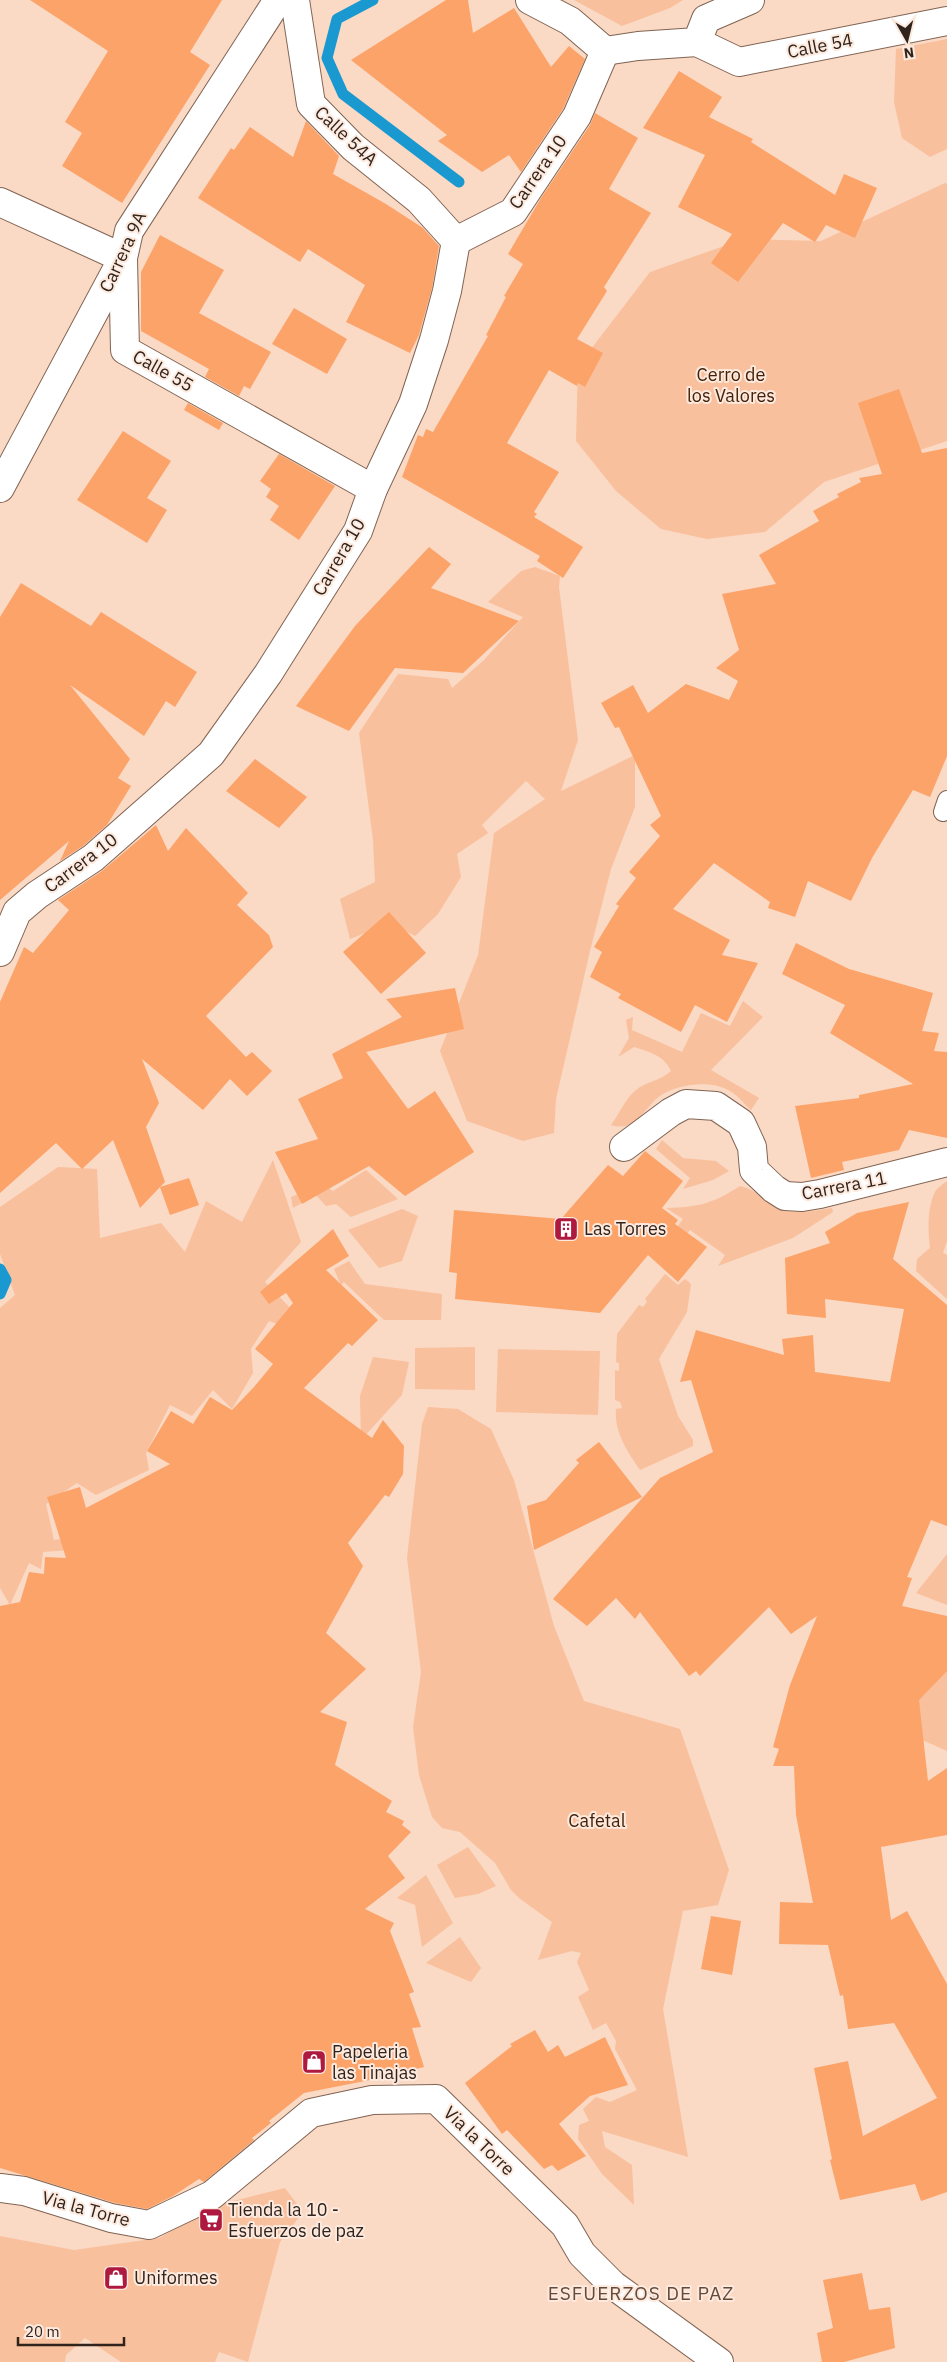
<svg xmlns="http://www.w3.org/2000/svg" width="947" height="2362" font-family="'IBM Plex Sans',sans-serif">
<rect width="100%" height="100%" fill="#fad9c5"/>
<g fill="#f9c09d">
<path d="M574,0H683L670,8L622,26Z"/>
<path d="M947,39V149L930,157L902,138L894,102L896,49Z"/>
<path d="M945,183L947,184V441L824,482L765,532L707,539L661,529L616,491L576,441L578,366L650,272L744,239L821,241Z"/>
<path d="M535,567L560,576L559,587L578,740L561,791L635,755V807L611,869L590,951L556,1099L554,1133L523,1141L467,1121L440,1051L478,955L494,833L545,799L526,781L482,825L488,833L457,854L461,877L438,914L415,936L391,923L350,939L340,899L375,882L373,840L359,733L398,674L448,679L452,688L484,660L523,617L488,602L521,571Z"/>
<path d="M743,1001L763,1017L711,1070L759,1098L751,1110C744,1104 737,1094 728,1090C709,1080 678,1084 660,1096C643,1108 637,1133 611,1125C620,1113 626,1096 640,1087C650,1081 661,1080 671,1071C664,1055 649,1052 634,1047L618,1057L629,1038L626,1020L633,1017L632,1030L682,1052L701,1013L730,1026Z"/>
<path d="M662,1140L683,1158L716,1161L729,1171L713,1180L683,1189L690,1178L656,1149Z"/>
<path d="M273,1160L301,1242L265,1282L298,1316L289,1328L269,1321L251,1349L253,1373L232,1409L213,1390L192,1416L170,1405L146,1453L149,1470L96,1495L77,1483L46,1504L54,1540L74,1537L70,1550L43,1552L41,1569L29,1563L10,1605L0,1588V1308L15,1295L0,1254V1207L58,1167L97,1169L100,1238L161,1223L185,1252L206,1201L242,1222Z"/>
<path d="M366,1170L398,1199L351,1217L336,1204L326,1206L316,1195L293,1208L291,1197L323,1184L333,1191Z"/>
<path d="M947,1181V1241L943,1253L947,1255V1299L916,1271L917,1259L930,1248C928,1231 927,1208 935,1192C937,1188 943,1184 947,1181Z"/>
<path d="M740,1186C754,1189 762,1198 774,1206C790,1216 814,1211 832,1208L833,1212L793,1238L718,1266L725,1255L690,1230L680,1241L671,1236L683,1219L666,1208C699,1207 712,1204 740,1186Z"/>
<path d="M402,1209L418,1216L402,1261L379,1268L348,1230Z"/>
<path d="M349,1261L365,1284L442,1294L441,1320H384L344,1282L327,1298L322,1296L340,1283L334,1269Z"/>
<path d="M665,1274L678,1285L685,1279L691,1284L687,1312L659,1359L678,1416L693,1440V1446L640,1470C627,1451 614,1432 616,1409L622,1408L620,1402L615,1400V1370L619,1371V1363L616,1362L617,1334L639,1305L643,1307L647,1302L645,1299Z"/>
<path d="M475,1347V1390L415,1389V1348Z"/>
<path d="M498,1349L600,1351L598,1415L496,1412Z"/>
<path d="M373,1357L409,1362L402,1395L361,1440L360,1396Z"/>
<path d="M428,1407L458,1409L491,1429L514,1480L554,1626L584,1701L680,1729L729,1870L718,1905L683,1911L663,2009L688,2157L602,2131L605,2147L632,2165L634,2205L602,2174L578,2139L579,2125L589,2121L583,2109L596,2097L610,2102L637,2090L615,2049L616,2041L606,2023L593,2030L578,1997L589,1990L577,1962L581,1953L572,1951L538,1960L552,1922L519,1898L511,1890L495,1863L460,1832L442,1828L432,1817L419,1775L413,1727L421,1672L407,1558L422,1424Z"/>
<path d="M947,1554V1605L916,1593Z"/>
<path d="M947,1670V1751L911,1735L906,1694Z"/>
<path d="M468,1847L496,1886L478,1894L455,1898L437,1865Z"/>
<path d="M426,1875L453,1923L422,1947L415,1905L397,1898Z"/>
<path d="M460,1937L481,1968L471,1982L426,1963Z"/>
<path d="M285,2188L303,2212L280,2242L248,2362L219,2352L215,2362H121L85,2338L66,2355L65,2362H0V2236L74,2250L159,2238L218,2205Z"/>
</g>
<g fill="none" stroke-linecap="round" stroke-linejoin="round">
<g stroke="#1999cf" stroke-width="11">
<path d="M373,0L337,19L327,58L343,94L459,182"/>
<path d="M0,1269L6,1280L0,1294"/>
</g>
</g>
<g fill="#fca369">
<path d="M30,0H222L190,52L210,65L122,203L62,166L82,133L65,122L108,51Z"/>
<path d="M446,0H468L473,33L514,8L551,67L569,46L585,59L563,109L521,172L509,155L482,172L438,141L447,135L351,60Z"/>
<path d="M679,71L722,97L709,117L753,139L751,142L835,195L844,174L877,188L855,238L826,225L815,242L783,223L738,282L711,263L732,234L678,207L705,155L643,128Z"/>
<path d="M595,113L638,138L609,189L651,213L604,287L607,291L577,339L603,353L585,387L578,383L577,386L549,370L507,443L559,472L534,512L537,514L534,517L583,547L563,578L537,561L540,556L402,477L418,435L423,437L426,429L433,432L488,336L486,335L506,297L504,296L523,264L508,254L541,198L590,125Z"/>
<path d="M306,121L339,156L333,174L386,204L423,228L439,246L432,288L419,335L410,353L346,322L365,285L308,249L300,262L198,198L231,148L234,150L250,127L293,157Z"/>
<path d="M160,235L224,270L199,313L271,352L250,389L244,386L239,396L205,377L209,369L141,331V272Z"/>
<path d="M294,308L347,339L327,374L272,344Z"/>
<path d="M899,389L922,453L947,448V756L930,797L913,790L872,858L851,901L808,881L795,917L768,908L770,902L714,863L673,909L730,940L722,955L758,963L727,1022L695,1005L681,1032L618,998L621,994L590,977L602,952L594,947L619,906L616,904L636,878L629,872L660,836L650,825L661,816L619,727L615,728L601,703L633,685L648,713L686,684L729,700L738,681L716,668L739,650L722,594L776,584L759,555L819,521L813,511L839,497L837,494L861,482L859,478L882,474L858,403Z"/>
<path d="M188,403L223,423L219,430L184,410Z"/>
<path d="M123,431L171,461L147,498L167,510L147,543L77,500Z"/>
<path d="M279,454L335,486L299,540L270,520L279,506L266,497L271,489L260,481Z"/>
<path d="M429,547L451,564L431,588L519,621L463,673L395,668L349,731L296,706L355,626Z"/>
<path d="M21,583L91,626L101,612L197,672L175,707L166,701L144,736L70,685L130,759L118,778L131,786L107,825L83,846L60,861L69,841L0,900V617Z"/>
<path d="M255,759L307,797L279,828L226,791Z"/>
<path d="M156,825L168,851L186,828L248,893L237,905L269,935L273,947L206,1016L246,1057L252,1052L272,1071L247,1096L230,1079L203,1110L142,1059L159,1103L146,1127L165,1182L160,1187L189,1178L199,1205L170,1215L160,1187L140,1208L113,1140L82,1169L56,1143L0,1193V1002L24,947L33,953L69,910L58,900L102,871Z"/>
<path d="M389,912L426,953L381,994L343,952Z"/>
<path d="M796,943L849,969L933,993L922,1031L939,1033L934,1051L947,1052V1138L909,1130L899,1150L842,1162L844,1170L811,1178L795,1106L859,1098V1095L913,1084L830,1033L845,1005L782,974Z"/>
<path d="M455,988L464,1029L366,1052L408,1109L435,1091L474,1152L405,1196L369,1166L302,1204L275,1152L318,1139L298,1099L343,1078L332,1054L402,1017L386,999Z"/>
<path d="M645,1151L683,1181L662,1208L678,1220L675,1224L707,1247L678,1282L648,1255L600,1313L455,1299L457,1273L449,1272L454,1210L561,1219L608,1165L623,1176Z"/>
<path d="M909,1202L893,1259L947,1305V1526L931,1520L907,1577L912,1578L902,1606L947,1616V1671L919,1700L928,1781L947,1768V1835L881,1847L891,1920L907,1911L947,1984V2192L921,2201L915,2184L840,2200L830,2160L832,2159L814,2068L848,2061L863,2136L937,2098L894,2023L848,2029L843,1995L840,1996L828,1945L779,1944L780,1902L813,1903L796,1815L794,1766H773L779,1749L773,1747L790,1685L817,1616L791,1634L769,1607L700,1676L696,1671L689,1676L640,1612L635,1619L616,1598L587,1626L553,1599L660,1478L713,1452L691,1380L680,1382L696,1330L784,1355L782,1339L813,1335L815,1372L890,1382L904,1309L825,1299L826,1318L787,1314L785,1258L830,1243L825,1232L857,1213Z"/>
<path d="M333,1229L349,1256L326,1270L378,1320L352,1346L348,1343L304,1388L372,1438L383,1420L404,1446L403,1474L389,1497L385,1495L348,1543L363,1566L326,1633L366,1669L320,1712L347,1722L335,1765L392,1801L386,1812L404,1821L402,1825L411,1832L388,1856L405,1878L365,1909L394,1923L390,1931L414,1992L409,1994L421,2027L412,2028L424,2067L375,2079L304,2093L269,2121L271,2123L252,2138L254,2140L204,2182L199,2179L173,2196L147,2209L115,2203L0,2168V1606L20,1602L29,1572L44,1574L45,1557L66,1558L47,1497L80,1487L86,1508L170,1464L147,1451L171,1411L193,1424L210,1397L232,1410L254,1387L273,1364L255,1349L293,1303L286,1293L269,1304L260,1292Z"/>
<path d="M599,1442L642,1497L534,1550L527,1506L546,1500L579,1463L576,1460Z"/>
<path d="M711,1916L741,1921L732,1975L701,1969Z"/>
<path d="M535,2030L548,2052L558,2045L565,2057L605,2037L628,2085L590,2096L559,2124L586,2156L558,2171L552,2165L544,2169L507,2130L502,2134L465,2083L512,2046L510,2044Z"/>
<path d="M862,2273L869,2310L890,2307L895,2348L844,2362H822L817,2333L833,2328L823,2280Z"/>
</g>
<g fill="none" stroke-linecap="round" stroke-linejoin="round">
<defs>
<path id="lane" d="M943,812L947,800"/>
<g id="street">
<path d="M295,0L311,104L353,147L419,200L456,241"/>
<path d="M530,0L570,21L605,51L638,46L697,42L706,19L750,0"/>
<path d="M697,42L739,62L947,21"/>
<path d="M0,202L123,258"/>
<path d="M456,241L513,212L577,116L605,51"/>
<path d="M123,259L125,350L373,489"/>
<path d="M0,488L123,258L129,231L278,0"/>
<path d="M0,952L17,912L37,895L93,858L211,754L268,674L358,531L373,489L413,404L434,340L447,291L456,241"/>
<path d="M624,1147L671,1112L686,1104L716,1106L741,1123L752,1147L754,1170L774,1189L785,1196L802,1197L820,1194L947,1162"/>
<path d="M0,2188L24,2191L111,2218L149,2225L212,2195L311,2113L372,2100L436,2099L565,2225L582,2254L613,2285L719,2362"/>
</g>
</defs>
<use href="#lane" stroke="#806453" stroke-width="20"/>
<use href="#street" stroke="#806453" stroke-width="30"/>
<use href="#lane" stroke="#fff" stroke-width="18"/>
<use href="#street" stroke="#fff" stroke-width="28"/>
</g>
<defs>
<symbol id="building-square" viewBox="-11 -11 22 22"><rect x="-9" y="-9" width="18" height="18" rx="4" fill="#ae1a3f" stroke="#fde9dd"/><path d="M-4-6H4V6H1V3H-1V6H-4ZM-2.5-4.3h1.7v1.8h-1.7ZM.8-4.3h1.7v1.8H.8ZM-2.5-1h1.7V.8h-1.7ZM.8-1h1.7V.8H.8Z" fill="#fff"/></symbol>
<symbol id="shop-square" viewBox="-11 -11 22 22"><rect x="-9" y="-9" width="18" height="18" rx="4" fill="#ae1a3f" stroke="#fde9dd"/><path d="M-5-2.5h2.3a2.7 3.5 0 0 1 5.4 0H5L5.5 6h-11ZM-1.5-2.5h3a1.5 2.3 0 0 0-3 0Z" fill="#fff"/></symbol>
<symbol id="supermarket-square" viewBox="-11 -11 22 22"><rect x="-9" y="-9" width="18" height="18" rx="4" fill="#ae1a3f" stroke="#fde9dd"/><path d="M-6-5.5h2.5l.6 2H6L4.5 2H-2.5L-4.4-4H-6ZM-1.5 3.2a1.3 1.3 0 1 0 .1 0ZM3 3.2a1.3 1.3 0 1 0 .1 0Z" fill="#fff"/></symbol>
</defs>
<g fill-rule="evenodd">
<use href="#building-square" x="552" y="1215" width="28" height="28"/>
<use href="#shop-square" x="300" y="2048" width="28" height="28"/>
<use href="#supermarket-square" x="197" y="2206" width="28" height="28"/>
<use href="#shop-square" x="102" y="2264" width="28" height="28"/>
</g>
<g text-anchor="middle" stroke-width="4" stroke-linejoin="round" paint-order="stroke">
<g font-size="18" fill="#2f231c" stroke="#fde9dd">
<text transform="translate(820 46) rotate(-11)" y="6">Calle 54</text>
<text transform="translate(346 136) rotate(43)" y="6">Calle 54A</text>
<text transform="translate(538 172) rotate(-55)" y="6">Carrera 10</text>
<text transform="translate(123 252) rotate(-65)" y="6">Carrera 9A</text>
<text transform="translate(163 371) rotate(29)" y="6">Calle 55</text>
<text transform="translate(339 557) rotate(-60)" y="6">Carrera 10</text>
<text transform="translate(81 863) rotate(-37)" y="6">Carrera 10</text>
<text transform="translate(844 1186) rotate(-11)" y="6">Carrera 11</text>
<text transform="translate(479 2141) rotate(44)" y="6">Via la Torre</text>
<text transform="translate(86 2209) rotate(15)" y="6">Via la Torre</text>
</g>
<g font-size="18" fill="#432108" stroke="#fde9dd">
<text x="731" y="381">Cerro de<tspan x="731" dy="21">los Valores</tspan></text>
<text x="597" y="1827">Cafetal</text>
</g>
<g font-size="18" fill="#2f231c" stroke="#fde9dd" text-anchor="start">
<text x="584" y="1235">Las Torres</text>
<text x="332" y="2058">Papeleria<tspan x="332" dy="21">las Tinajas</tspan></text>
<text x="228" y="2216">Tienda la 10 -<tspan x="228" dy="21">Esfuerzos de paz</tspan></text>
<text x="134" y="2284">Uniformes</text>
</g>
<g font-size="19" letter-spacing="1" fill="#654a39" stroke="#fde9dd">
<text x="641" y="2300">ESFUERZOS DE PAZ</text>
</g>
</g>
<g transform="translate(907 40) rotate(172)" stroke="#fde9dd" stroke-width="4" paint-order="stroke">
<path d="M0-4L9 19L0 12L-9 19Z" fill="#2f231c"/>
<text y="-8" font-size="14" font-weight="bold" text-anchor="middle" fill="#2f231c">N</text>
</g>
<path d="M18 2337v8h106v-8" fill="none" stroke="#2f231c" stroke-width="2.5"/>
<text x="25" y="2337" font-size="15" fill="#2f231c" stroke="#fde9dd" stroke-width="4" paint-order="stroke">20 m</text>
</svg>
